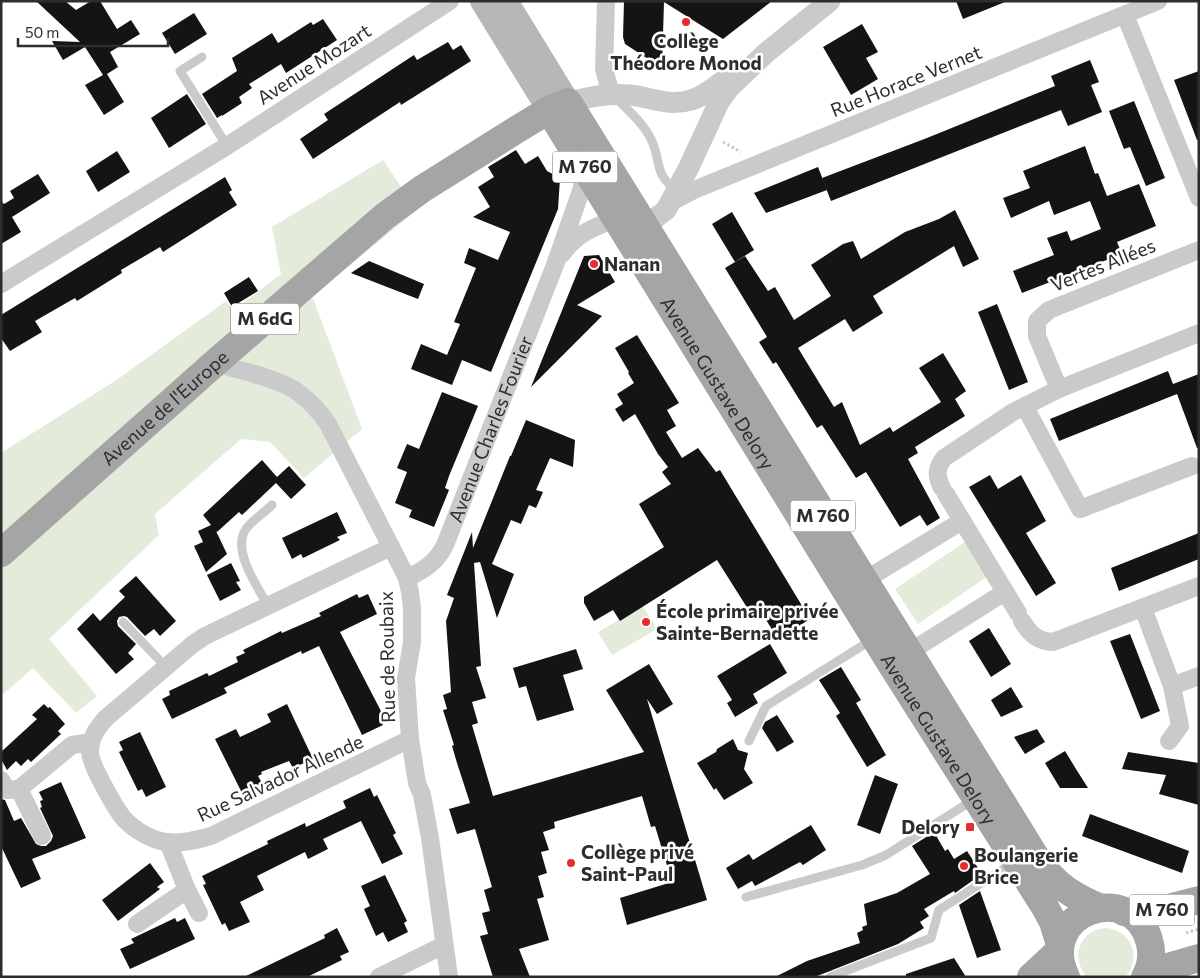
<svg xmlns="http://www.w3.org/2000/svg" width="1200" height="978" font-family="Commissioner,sans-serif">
<rect width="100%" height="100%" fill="#fff"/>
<g fill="#e3ebda">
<path d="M383,160L417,210L312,296L362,429L304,478L270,442L241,439L155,514L159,535L49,639L97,696L76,713L33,668L1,696V453L118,379L226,301L234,310L281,274L272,227Z"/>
<path d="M965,542L988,576L918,624L895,589Z"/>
<path d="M643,606L657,629L612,655L598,632Z"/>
<path d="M1105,928C1131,929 1143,958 1125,977H1087C1070,958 1079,931 1105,928Z"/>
</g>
<g fill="#141414">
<path d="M36,1H65L76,10L91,1H100L117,29L131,20L140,34L110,52L118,67L107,74L124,102L104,115L85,85L103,75L85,47L63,60L52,41L80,42Z"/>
<path d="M624,1H772L723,39L664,2L662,68L625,44L623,37Z"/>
<path d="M956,1H1005V2L963,19Z"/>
<path d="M194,13L207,34L175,54L162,33Z"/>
<path d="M323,19L337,40L286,73L281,64L249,84L252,88L239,97L242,103L222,116V115L217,118L202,94L237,71L232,58L272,33L278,43L311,22L313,25Z"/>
<path d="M862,24L878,52L866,58L878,79L851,95L823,47Z"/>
<path d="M448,42L453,50L461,45L471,61L401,105L400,102L313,159L300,139L328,120L324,114L414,55L417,60Z"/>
<path d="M1090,60L1099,82L1091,85L1102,112L1068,126L1061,110L831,201L822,178L927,138L1055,86L1051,76Z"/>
<path d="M1199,71V140H1197L1174,80Z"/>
<path d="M187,94L206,124L169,148L151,118Z"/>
<path d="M1134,101L1165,178L1146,186L1130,147L1124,149L1109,111Z"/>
<path d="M1085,146L1095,174L1098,173L1107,196L1139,184L1156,226L1117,242L1122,254L1022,293L1013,271L1054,255L1047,238L1067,231L1071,241L1101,229L1090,201L1054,215L1049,201L1011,218L1003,198L1030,188L1023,171Z"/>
<path d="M516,150L525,164L538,156L547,171L560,178L558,209L491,372L462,360L452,385L411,369L421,344L447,355L460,324L454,322L476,268L464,263L469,248L498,260L510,232L473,217L490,207L478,187L494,177L488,167Z"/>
<path d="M117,151L130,172L98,192L86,171Z"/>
<path d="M818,167L827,190L766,213L754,193Z"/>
<path d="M38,174L50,193L12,217L21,232L1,244V201L4,204L14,198L10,191Z"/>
<path d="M225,177L232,190L229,192L237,205L163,252L160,247L121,270L122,273L77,301L75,298L35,321L42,332L10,351L1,338V315Z"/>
<path d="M955,210L979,259L963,267L954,246L873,296L883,313L853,332L845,319L798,348L834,407L842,402L860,445L890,427L893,432L941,402L919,368L943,353L966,391L955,399L965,416L915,447L918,453L908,459L940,518L927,526L920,515L900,527L866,472L856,478L822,425L817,428L776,362L773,364L759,342L767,337L725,268L745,256L768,291L775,287L794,320L831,296L811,265L843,244L853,241L861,259L905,232L939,219Z"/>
<path d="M732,212L754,250L735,262L712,224Z"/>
<path d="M599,255L615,282L577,305L602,316L531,387L584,256Z"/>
<path d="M369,261L424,284L418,299L351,273Z"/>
<path d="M249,277L258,291L232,307L224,293Z"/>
<path d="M997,304L1028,382L1009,390L978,312Z"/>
<path d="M637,335L679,403L667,410L676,426L666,432L682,458L698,448L716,472L720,470L810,619L778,639L761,612L753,617L717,560L620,621L613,610L594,621L584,603V597L664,547L639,504L671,484L662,472L668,467L658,454L635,414L623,422L615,409L623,404L617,394L634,383L628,373L629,372L615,348Z"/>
<path d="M1168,371L1173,384L1199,374V448H1197L1177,394L1059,441L1050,419Z"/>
<path d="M442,392L478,406L449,476L445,488L449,490L434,527L409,517L412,510L395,503L407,472L397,468L407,444L419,449Z"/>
<path d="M526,420L575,440L573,467L550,458L536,490L543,492L536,508L529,505L521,524L511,520L492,564L514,574L497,618L480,562L474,563L481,666L476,667L486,698L472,702L478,723L472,725L493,796L644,752L606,690L649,664L673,704L657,714L647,699L707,900L627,925L620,898L672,882L655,826L651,827L642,796L554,822L555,828L543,832L549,850L541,852L547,873L538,876L544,897L537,899L549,940L519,949L530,977H493L480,936L488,934L482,913L490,911L484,890L492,887L475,829L457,834L449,809L470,803L457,763L452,746L454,745L443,710L447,709L443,695L451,692L446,621L454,598L447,595L472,532L473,548L510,456H511Z"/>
<path d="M262,460L277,477L289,466L306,485L291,499L276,483L242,515L239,512L217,532L216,531L227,554L206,572L194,546L203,542L198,531L211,525L203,515Z"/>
<path d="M990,475L998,489L1021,475L1046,521L1026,533L1056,583L1036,596L969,487Z"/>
<path d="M337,512L347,533L337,537L340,540L303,558L301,554L292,559L282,538Z"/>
<path d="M1199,533V559L1119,591L1111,568Z"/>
<path d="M231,563L240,581L236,582L241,590L220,601L207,575Z"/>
<path d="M136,576L176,621L160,636L154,629L145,636L127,617L124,616L119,617L117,621L118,626L136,644L128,653L134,659L116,674L77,629L93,613L100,621L125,597L119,591Z"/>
<path d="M357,594L359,598L368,594L377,614L340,632L383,715L379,717L383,725L362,735L319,646L302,654L301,651L224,688L227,693L172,719L162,699L170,695L169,691L207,673L209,676L238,662L236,657L245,653L243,650L281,631L282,633L321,616L319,613Z"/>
<path d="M989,628L1011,664L991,677L969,641Z"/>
<path d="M1130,634L1160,711L1141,719L1110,641Z"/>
<path d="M770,644L787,673L753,694L758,703L735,717L727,703L732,700L717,676Z"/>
<path d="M576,649L583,669L563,675L574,710L537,721L526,686L519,688L513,668Z"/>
<path d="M841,667L861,700L856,703L886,755L867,767L836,716L840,713L819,680Z"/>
<path d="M1011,687L1023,707L1001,717L991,700Z"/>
<path d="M44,704L48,708L50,707L65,724L58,731L61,734L31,762L28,759L21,766L16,761L7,770L1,759V752L37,719L32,715Z"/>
<path d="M287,704L313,759L293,768L289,761L261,772L262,774L258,776L262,783L242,793L215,739L236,729L240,737L255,730L271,722L267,714Z"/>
<path d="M777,715L794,742L777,752L762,728L765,722Z"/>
<path d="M1037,729L1045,742L1025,754L1014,737Z"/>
<path d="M140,732L166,787L146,797L142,789L138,791L119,752L123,750L119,742Z"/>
<path d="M733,739L738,750L748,753L744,769L753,783L724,800L716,788L714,790L697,763L716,752L717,749Z"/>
<path d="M1065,751L1076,769L1088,788H1060L1045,763Z"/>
<path d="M1128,752L1199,763V805L1159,794L1166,775L1122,769Z"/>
<path d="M875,775L898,784L880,834L857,825Z"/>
<path d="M61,782L86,838L32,859L41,879L21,888L1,846V799L5,800L14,821L21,818L36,844L41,846H46L51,841L53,836L40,808L42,807L40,801L43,800L39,792Z"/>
<path d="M370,788L374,797L377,795L396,833L393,835L403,854L382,864L361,821L323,839L328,849L308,859L305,852L257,876L264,890L240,902L250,922L229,931L225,923L222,925L203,885L206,884L202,876L268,844L267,841L305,823L306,827L346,808L343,801Z"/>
<path d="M1090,814L1189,851L1182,873L1082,836Z"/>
<path d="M811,825L826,850L803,865L800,862L755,886L752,881L738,889L726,868L749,854L753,860Z"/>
<path d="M934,832L945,851L948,849L954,859L967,851L982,874L955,893L954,891L924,909L929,916L920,922L924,928L898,944L825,973L814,977H775L807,961L860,943L857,933L863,930L862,927L867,925L864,904L897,893L930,874L912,846Z"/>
<path d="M150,863L164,882L157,887L160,889L118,921L102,900Z"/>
<path d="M385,875L407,921L404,923L408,932L388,942L383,932L376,936L364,909L370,906L361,886Z"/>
<path d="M980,891L1001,950L977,958L959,905Z"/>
<path d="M175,918L177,922L185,918L195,939L130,969L120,949L134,943L131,939Z"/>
<path d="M337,928L349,952L340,956L342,960L307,977H244L325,938L324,935Z"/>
<path d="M954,958L966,977H906V974Z"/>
</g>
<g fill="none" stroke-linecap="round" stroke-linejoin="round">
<g stroke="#cacaca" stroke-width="3" stroke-dasharray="2.5 2.5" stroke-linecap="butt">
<path d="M723,142L741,152"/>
<path d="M1186,933L1199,929"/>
</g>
<g stroke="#cacaca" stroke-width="9">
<path d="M202,57L180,71L227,146"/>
<path d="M615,97C628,110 643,123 651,139C662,162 653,173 676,190"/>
<path d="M268,606C258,587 231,550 246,529C252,520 264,513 272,505"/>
<path d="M123,622L165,666"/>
<path d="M749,741L766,706L873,639"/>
<path d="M746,897L862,865L886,855L973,800"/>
<path d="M830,977L931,938L939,910L1013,863"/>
</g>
<g stroke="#cacaca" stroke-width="18">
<path d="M606,1L604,69L611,94"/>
<path d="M1125,15L1199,198"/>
<path d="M671,202L694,190L1158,1"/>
<path d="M562,254C582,227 598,229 623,214"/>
<path d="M1,284L227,146L450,1"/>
<path d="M215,363C238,370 281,379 299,393C311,402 320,412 328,424L407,578L410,592L412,608V642L406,678L410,739L417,783L422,795L430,838L449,977"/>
<path d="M1059,389L1037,336V321L1049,310L1199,250"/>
<path d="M1025,407L1080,509L1192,466"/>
<path d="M942,488C936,476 936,468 944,458L1013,412L1059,389L1199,333"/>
<path d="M946,494L1018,613"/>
<path d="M391,547L205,636L193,644L106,718C97,728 90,738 90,752C90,764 116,810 125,820C133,828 144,835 154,839C173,846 193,841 211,836L410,739"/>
<path id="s1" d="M407,578C424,570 436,563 445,545L555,265L582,188L583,175L582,166"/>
<path d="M855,586L962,521"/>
<path d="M1143,608L1172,686"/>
<path d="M1022,621C1030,634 1037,641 1053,642L1199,586"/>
<path d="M900,658L1005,592"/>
<path d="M1169,741L1180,726L1172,686L1199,676"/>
<path d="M1,780L7,790L19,789L42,836"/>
<path d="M19,789L72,745L91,742"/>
<path d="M168,842L187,890L199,913"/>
<path d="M137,924L187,890"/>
<path d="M379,977L444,945"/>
</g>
<g stroke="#cacaca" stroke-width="21">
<path d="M568,102C589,97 608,93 630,95C651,97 669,107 691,100C706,96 718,84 731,75"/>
<path d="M631,229H638L645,226L666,210L689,167L719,102L730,87L767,52L830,1"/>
</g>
<g stroke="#b7b7b7" stroke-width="24">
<path d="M482,1L549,110"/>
<path d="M506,1L568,102"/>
</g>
<g stroke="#a5a5a5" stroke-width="28">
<path id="s2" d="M549,110L891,664L1045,907L1053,922L1060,945"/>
<path id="s3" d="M1,553L215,363L385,216L422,189L516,130L549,110L568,102L1037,859C1055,885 1072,896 1101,908"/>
<path d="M1124,912H1152L1199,900"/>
<path d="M1031,977L1060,950"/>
<path d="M1066,977C1035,912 1132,879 1149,940C1153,953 1152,965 1145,977"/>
<path d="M1149,977L1168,967L1199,958"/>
</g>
</g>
<g fill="#e72c30" stroke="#fff" stroke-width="2">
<circle cx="686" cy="22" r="5"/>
<circle cx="594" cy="264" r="5"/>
<circle cx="646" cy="622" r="5"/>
<rect x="965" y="822" width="10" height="10" rx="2.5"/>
<circle cx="571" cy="863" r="5"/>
<circle cx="964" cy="866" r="5"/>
</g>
<g text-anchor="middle" stroke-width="5" stroke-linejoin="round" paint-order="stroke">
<g fill="#fff" stroke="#6c6c6c" stroke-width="1">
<rect x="552.5" y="151.5" width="65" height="31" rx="4"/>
<rect x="231" y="303.5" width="68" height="31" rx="4"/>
<rect x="790.5" y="500.5" width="65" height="31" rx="4"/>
<rect x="1129.5" y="894.5" width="65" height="31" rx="4"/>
</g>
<g font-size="18" font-weight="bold" fill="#2d2d2d">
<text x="585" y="173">M 760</text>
<text x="265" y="325">M 6dG</text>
<text x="823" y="522">M 760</text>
<text x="1162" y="916">M 760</text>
</g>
<g font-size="19" font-weight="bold" fill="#2d2d2d" stroke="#fff" text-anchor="start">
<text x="686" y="48" text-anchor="middle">Collège<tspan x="686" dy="22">Théodore Monod</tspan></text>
<text x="604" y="271">Nanan</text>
<text x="656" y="618">École primaire privée<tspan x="656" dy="22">Sainte-Bernadette</tspan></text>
<text x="960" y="834" text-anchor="end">Delory</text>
<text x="581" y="859">Collège privé<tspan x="581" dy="22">Saint-Paul</tspan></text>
<text x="974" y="862">Boulangerie<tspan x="974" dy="22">Brice</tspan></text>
</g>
<g font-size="19" fill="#2d2d2d" stroke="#fff">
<text transform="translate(314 64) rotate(-33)" y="7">Avenue Mozart</text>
<text transform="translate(906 81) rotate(-22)" y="7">Rue Horace Vernet</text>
<text transform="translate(1103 265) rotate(-22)" y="7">Vertes Allées</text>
<text dy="7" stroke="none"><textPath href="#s2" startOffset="321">Avenue Gustave Delory</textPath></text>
<text dy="7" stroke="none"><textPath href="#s3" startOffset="219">Avenue de l'Europe</textPath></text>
<text dy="7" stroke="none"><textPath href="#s1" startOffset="176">Avenue Charles Fourier</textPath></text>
<text transform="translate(387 657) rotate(-91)" y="7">Rue de Roubaix</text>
<text dy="7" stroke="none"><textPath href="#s2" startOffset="740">Avenue Gustave Delory</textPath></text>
<text transform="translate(280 778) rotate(-25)" y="7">Rue Salvador Allende</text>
</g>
</g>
<rect width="1200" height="978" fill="none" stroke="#2d2d2d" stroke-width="5"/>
<path d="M18 38v8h150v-8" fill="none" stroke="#2d2d2d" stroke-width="2.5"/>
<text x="25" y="38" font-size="15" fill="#2d2d2d" stroke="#ffffff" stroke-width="4" paint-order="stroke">50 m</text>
</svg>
